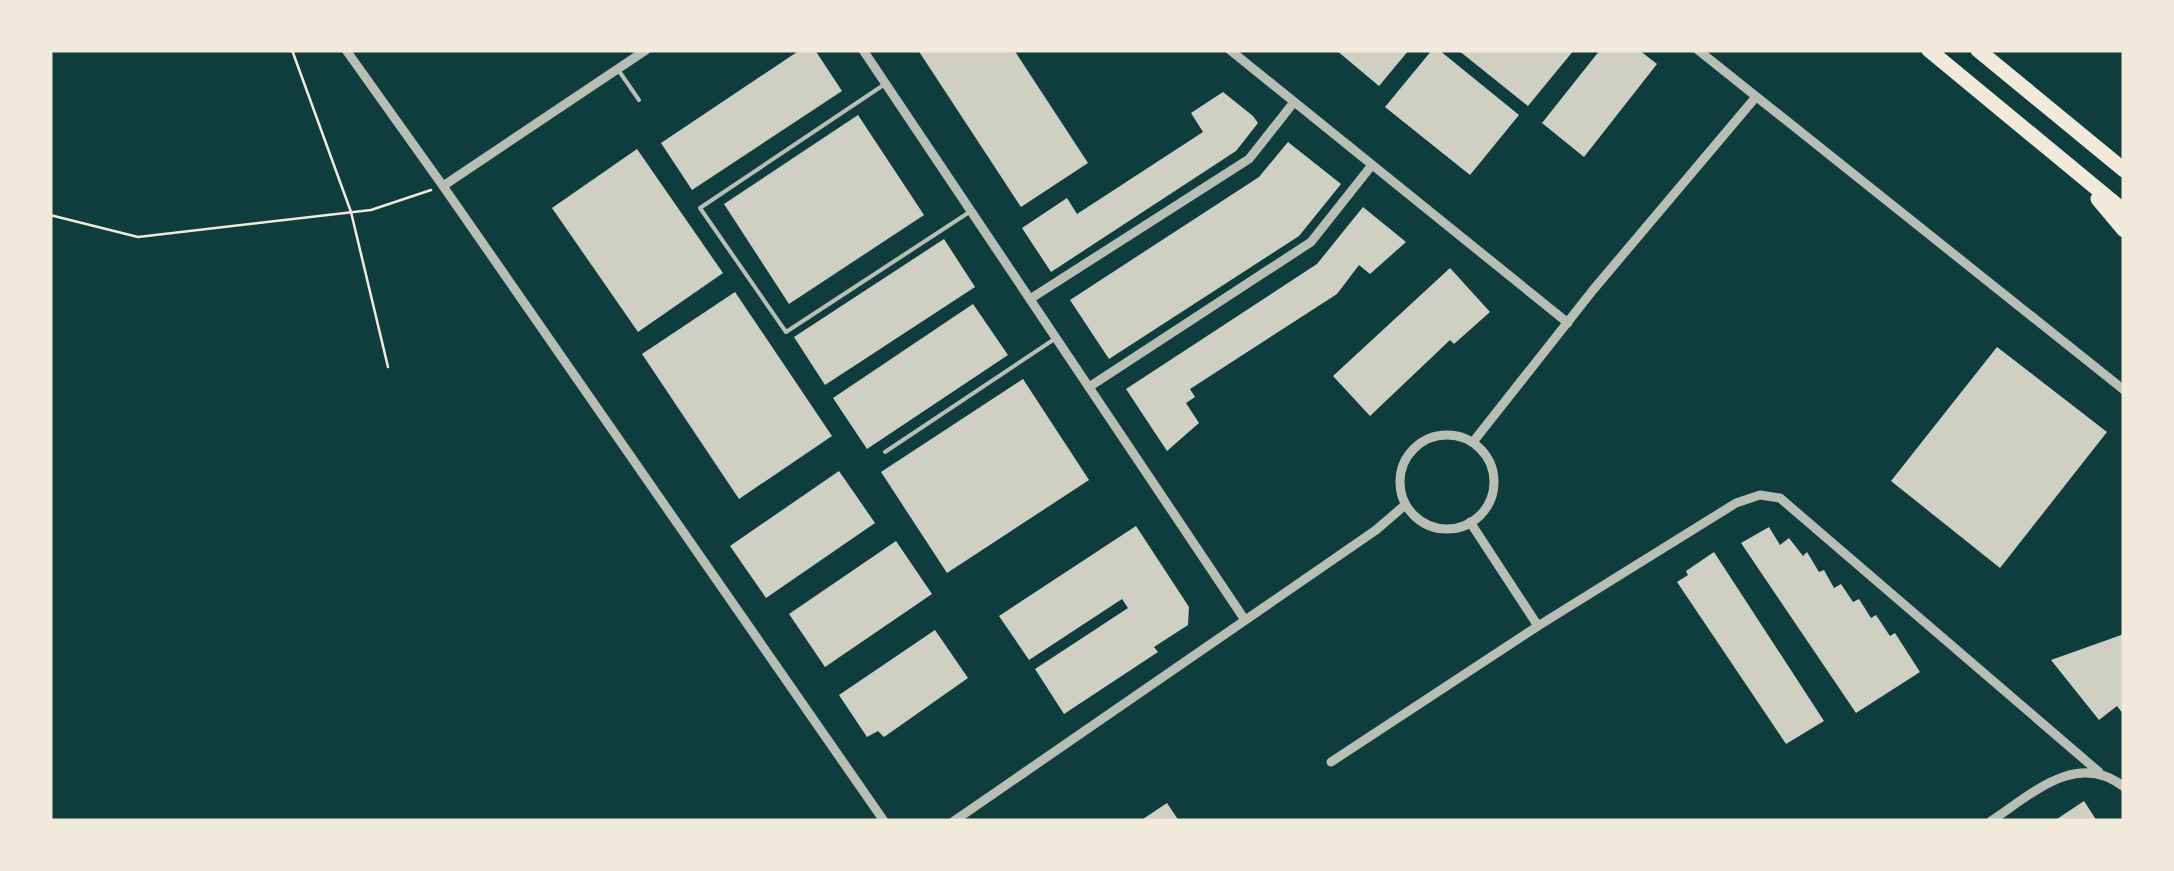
<svg xmlns="http://www.w3.org/2000/svg" width="2174" height="871" font-family="Poppins,sans-serif">
<rect width="100%" height="100%" fill="#0f3d3e"/>
<g fill="#cfcfc3">
<path d="M800,50H815L842,91L692,190L661,143Z"/>
<path d="M918,50H1014L1088,163L1021,207Z"/>
<path d="M1336,50H1409L1379,86Z"/>
<path d="M1432,50H1439L1519,115L1470,175L1385,107Z"/>
<path d="M1458,50H1574L1528,106Z"/>
<path d="M1600,50H1639L1657,64L1584,157L1542,123Z"/>
<path d="M1223,92L1253,116L1258,123L1236,151L1051,272L1022,228L1067,198L1077,214L1203,132L1191,113Z"/>
<path d="M858,115L924,215L789,304L724,204Z"/>
<path d="M1288,142L1341,184L1299,236L1109,359L1070,300L1259,177Z"/>
<path d="M637,149L723,273L638,332L552,208Z"/>
<path d="M1363,207L1406,242L1370,274L1359,265L1337,294L1190,389L1195,397L1186,403L1199,423L1167,451L1126,389L1317,264Z"/>
<path d="M944,239L975,287L825,385L794,337Z"/>
<path d="M1450,268L1490,312L1454,344L1450,340L1370,416L1333,376Z"/>
<path d="M735,292L832,436L739,499L642,354Z"/>
<path d="M973,304L1008,355L867,449L833,398Z"/>
<path d="M1997,347L2107,432L2000,568L1891,481Z"/>
<path d="M1023,379L1089,480L947,573L881,472Z"/>
<path d="M839,471L875,523L766,598L730,546Z"/>
<path d="M1136,526L1189,607L1188,625L1154,647L1158,652L1064,714L1035,669L1128,608L1122,599L1029,660L999,616Z"/>
<path d="M1769,527L1780,545L1789,538L1803,556L1807,552L1819,572L1824,570L1834,588L1841,584L1853,602L1859,599L1871,618L1876,615L1890,636L1895,633L1920,672L1856,713L1741,543Z"/>
<path d="M896,541L932,594L825,667L789,614Z"/>
<path d="M1714,552L1824,721L1786,744L1677,582L1688,575L1686,571Z"/>
<path d="M935,630L968,678L884,737L878,731L867,737L839,695Z"/>
<path d="M2124,634V715L2117,706L2099,720L2051,660Z"/>
<path d="M2084,801L2097,821H2054Z"/>
<path d="M1167,803L1179,821H1140Z"/>
</g>
<g fill="none" stroke-linecap="round" stroke-linejoin="round">
<g stroke="#f1e9da" stroke-width="2.5">
<path d="M292,50L351,212L388,367"/>
<path d="M50,215L138,237L371,210L431,190"/>
</g>
<g stroke="#b8beb3" stroke-width="4">
<path d="M619,71L639,100"/>
<path d="M885,84L700,208L786,332L971,211"/>
<path d="M885,452L1056,338"/>
</g>
<g stroke="#b8beb3" stroke-width="9">
<path d="M346,50L443,186L884,821"/>
<path d="M863,50L1245,620"/>
<path d="M1230,50L1568,323"/>
<path d="M1698,50L2124,390"/>
<path d="M443,186L646,50"/>
<path d="M1030,299L1249,159L1294,102"/>
<path d="M1089,387L1311,242L1372,165"/>
<circle cx="1447" cy="482" r="47"/>
<path d="M1473,442L1593,290L1755,98"/>
<path d="M1470,522L1538,626"/>
<path d="M1331,762L1538,626L1736,503L1760,495L1780,498L2099,772"/>
<path d="M954,821L1376,530L1405,505"/>
<path d="M1991,821C2032,794 2077,750 2124,787"/>
</g>
<g stroke="#f1e9da" stroke-width="15">
<path d="M1929,50L2124,211"/>
<path d="M1978,50L2124,170"/>
<path d="M2098,199L2124,230"/>
</g>
</g>
<rect width="2174" height="871" fill="none" stroke="#f1e9da" stroke-width="105"/>
</svg>
